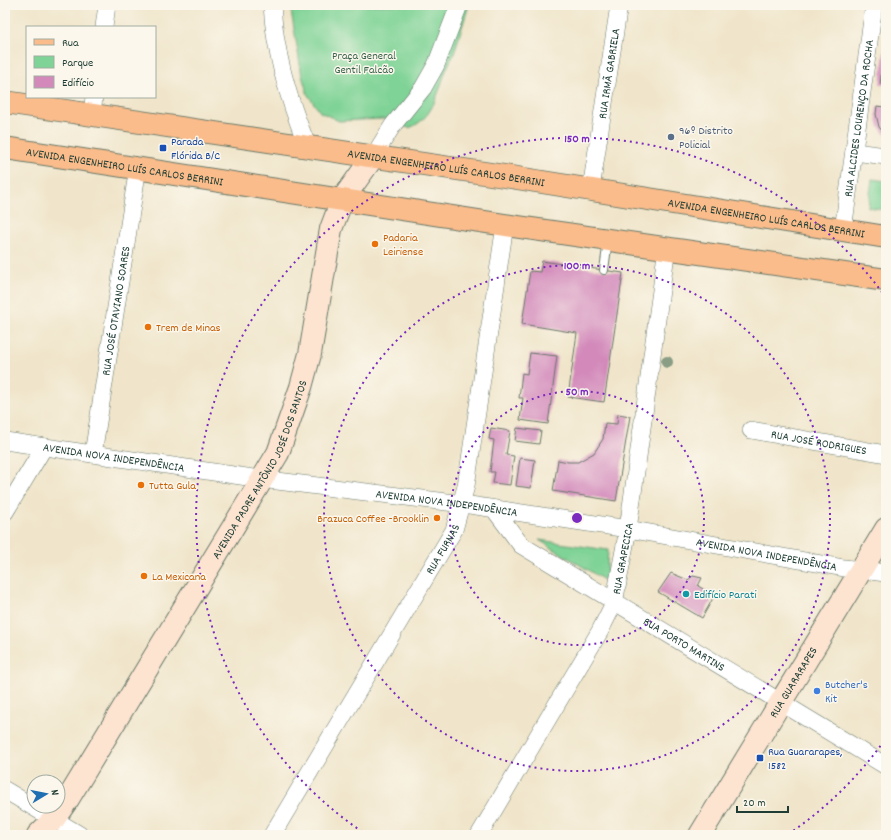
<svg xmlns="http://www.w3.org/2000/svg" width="891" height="840" font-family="Dekko,sans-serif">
<rect width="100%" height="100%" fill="#fbf7ec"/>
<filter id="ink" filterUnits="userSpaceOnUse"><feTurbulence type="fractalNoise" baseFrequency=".025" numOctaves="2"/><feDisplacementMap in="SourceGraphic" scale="8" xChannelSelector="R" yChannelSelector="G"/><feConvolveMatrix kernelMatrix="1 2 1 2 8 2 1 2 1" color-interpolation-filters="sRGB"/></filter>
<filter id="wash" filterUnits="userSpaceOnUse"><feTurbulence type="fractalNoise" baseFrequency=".012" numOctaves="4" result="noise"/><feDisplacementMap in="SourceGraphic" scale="16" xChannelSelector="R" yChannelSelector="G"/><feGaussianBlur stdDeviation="0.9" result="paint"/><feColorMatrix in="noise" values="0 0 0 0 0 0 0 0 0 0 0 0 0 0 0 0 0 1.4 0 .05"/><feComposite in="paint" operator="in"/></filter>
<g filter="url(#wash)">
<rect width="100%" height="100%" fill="#f0e5ca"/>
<g fill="#7fd396" stroke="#4f8865">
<path d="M290,5H469L453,56C438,80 439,117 409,128L383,119L339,121L320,112L308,95L302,76Z"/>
<path d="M872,179L886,181V210L868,207Z"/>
<path d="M539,540L608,550L606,581Z"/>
</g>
<g id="blocks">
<g fill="#d38abb">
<path d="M885,45H886V84H880Z"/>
<path d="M885,100H886V136L879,127L876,114L877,106L884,107Z"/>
<path d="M542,261L623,273L604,402L568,397L577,333L522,324L530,271L540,272Z"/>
<path d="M530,353L557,356L548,424L520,420L523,398H519L522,373L527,374Z"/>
<path d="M618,414L630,416L616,501L553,491L558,460L568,462H578L594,453L603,439L605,423L617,424Z"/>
<path d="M491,428L510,431L506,455L514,456L510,485L493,483L495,472H490L494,440L489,439Z"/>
<path d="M517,428L541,431L539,444L515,441Z"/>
<path d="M520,458L535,460L531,488L516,486Z"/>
<path d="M671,573L688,580L693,576L702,578L698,586L713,595L712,600L702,618L658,592Z"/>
</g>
</g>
</g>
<g filter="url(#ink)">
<use href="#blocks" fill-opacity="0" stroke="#687868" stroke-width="1"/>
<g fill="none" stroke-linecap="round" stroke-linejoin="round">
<defs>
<path id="lane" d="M604,270L608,240"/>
<g id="street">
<path d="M272,5C275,55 289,102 308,147"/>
<path d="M104,27L107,5"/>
<path d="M92,114L94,97"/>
<path d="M854,152L886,156"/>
<path d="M373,157L393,125L423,88L436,65L459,5"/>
<path id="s1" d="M591,189L619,5"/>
<path id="s2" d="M843,230L874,5"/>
<path id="s3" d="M751,430L886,454"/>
<path id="s4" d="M5,441L261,479L463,504L628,529L844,568L886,573"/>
<path id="s5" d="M93,454L138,167"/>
<path id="s6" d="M494,509L521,545L886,766"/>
<path d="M5,512L44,447"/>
<path d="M5,790L80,835"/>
<path id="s7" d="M272,835L454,530L466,486L505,225"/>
<path id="s8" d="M479,835L600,631L614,603L628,529L667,247"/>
</g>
<g id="secondary">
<path id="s9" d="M38,835L54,819L68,799L278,453L301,387L310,354L331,229L342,200L373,157"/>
<path id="s10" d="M700,835L886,529"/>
</g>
<g id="primary">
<path id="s11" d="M5,102L511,177L886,237"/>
<path id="s12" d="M5,148L505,225L886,280"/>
</g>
</defs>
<use href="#lane" stroke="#687868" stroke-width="10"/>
<use href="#street" stroke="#687868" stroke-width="18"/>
<use href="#secondary" stroke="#687868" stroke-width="24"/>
<use href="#primary" stroke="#687868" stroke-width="24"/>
<use href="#lane" stroke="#fff" stroke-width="8"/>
<use href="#street" stroke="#fff" stroke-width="17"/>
<use href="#secondary" stroke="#fde4d1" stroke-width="22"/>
<use href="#primary" stroke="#fabc8b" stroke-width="22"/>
</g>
<circle fill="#8a9d85" cx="667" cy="362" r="6"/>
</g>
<g fill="none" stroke="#7b2cbf" stroke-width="2" stroke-dasharray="2 4">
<circle cx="577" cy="518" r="127"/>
<circle cx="577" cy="518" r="253"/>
<path d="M884 741A380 380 0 0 1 787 835M367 835A380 380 0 1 1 884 295"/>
</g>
<circle fill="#5c6f8a" stroke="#fbf7ec" stroke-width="1.5" cx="671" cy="137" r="4"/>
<g fill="#1a4fb4" stroke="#fbf7ec" stroke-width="1.5">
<rect x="159" y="144" width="8" height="8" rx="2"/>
<rect x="756" y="754" width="8" height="8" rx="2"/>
</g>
<g fill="#e8710a" stroke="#fbf7ec" stroke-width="1.5">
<circle cx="375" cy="244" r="4"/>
<circle cx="148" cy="327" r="4"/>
<circle cx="141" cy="485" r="4"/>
<circle cx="437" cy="518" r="4"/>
<circle cx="144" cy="576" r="4"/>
</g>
<circle fill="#0f9aa8" stroke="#fbf7ec" stroke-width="1.5" cx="686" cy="594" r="4"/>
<circle fill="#3f7fe0" stroke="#fbf7ec" stroke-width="1.5" cx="817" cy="691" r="4"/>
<g text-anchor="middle" stroke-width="3" stroke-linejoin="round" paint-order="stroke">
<g font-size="12" fill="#37624c" stroke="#fbf7ec">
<text x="364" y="59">Praça General<tspan x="364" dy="14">Gentil Falcão</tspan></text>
</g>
<g font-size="12" fill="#1f3d34" stroke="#fbf7ec">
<text dy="4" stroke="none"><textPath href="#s1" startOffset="117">RUA IRMÃ GABRIELA</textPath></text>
<text dy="4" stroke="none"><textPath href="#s2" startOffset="113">RUA ALCIDES LOURENÇO DA ROCHA</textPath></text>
<text dy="4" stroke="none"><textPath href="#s12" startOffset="121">AVENIDA ENGENHEIRO LUÍS CARLOS BERRINI</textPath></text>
<text dy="4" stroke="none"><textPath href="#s11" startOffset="446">AVENIDA ENGENHEIRO LUÍS CARLOS BERRINI</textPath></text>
<text dy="4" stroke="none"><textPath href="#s11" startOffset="770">AVENIDA ENGENHEIRO LUÍS CARLOS BERRINI</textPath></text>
<text dy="4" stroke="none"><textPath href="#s5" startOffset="145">RUA JOSÉ OTAVIANO SOARES</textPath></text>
<text dy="4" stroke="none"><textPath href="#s3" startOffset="69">RUA JOSÉ RODRIGUES</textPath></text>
<text dy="4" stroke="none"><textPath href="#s4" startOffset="110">AVENIDA NOVA INDEPENDÊNCIA</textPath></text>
<text dy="4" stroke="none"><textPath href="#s9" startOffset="429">AVENIDA PADRE ANTÔNIO JOSÉ DOS SANTOS</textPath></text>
<text dy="4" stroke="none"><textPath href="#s4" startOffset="446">AVENIDA NOVA INDEPENDÊNCIA</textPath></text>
<text dy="4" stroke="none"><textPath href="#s7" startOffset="333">RUA FURNAS</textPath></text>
<text dy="4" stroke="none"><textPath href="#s4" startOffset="770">AVENIDA NOVA INDEPENDÊNCIA</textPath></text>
<text dy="4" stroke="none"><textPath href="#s8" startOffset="314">RUA GRAPECICA</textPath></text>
<text dy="4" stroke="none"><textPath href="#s6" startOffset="236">RUA PORTO MARTINS</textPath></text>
<text dy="4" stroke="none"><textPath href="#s10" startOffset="179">RUA GUARARAPES</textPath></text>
</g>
<g font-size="12" fill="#4e5e75" stroke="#fbf7ec" text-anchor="start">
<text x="679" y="134">96º Distrito<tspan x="679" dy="14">Policial</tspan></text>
</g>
<g font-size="12" fill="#164399" stroke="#fbf7ec" text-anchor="start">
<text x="171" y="145">Parada<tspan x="171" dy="14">Flórida B/C</tspan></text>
<text x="768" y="755">Rua Guararapes,<tspan x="768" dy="14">1582</tspan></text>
</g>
<g font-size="12" fill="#c56008" stroke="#fbf7ec" text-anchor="start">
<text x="383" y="241">Padaria<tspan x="383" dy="14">Leiriense</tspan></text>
<text x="156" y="331">Trem de Minas</text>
<text x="149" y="489">Tutta Gula</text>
<text x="429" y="522" text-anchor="end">Brazuca Coffee -Brooklin</text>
<text x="152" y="580">La Mexicana</text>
</g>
<g font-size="12" fill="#0d838f" stroke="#fbf7ec" text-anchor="start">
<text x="694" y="598">Edifício Parati</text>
</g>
<g font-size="12" fill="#366cbe" stroke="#fbf7ec" text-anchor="start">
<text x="825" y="688">Butcher's<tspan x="825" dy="14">Kit</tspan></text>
</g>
</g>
<circle cx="577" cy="518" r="6" fill="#7b2cbf" stroke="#fbf7ec" stroke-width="2"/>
<g font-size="12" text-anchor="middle" font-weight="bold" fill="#7b2cbf" stroke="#fbf7ec" stroke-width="3" stroke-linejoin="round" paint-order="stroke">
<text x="577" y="142">150 m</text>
<text x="577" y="269">100 m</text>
<text x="577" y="395">50 m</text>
</g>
<rect width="891" height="840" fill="none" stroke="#fbf7ec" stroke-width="20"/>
<rect x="26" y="26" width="130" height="72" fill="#fbf7ec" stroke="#a3ada2"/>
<rect x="34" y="39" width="20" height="6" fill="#fabc8b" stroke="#a3ada2"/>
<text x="62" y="46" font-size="12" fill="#1f3d34">Rua</text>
<rect x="34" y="56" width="20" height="12" fill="#7fd396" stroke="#a3ada2"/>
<text x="62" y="66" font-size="12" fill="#1f3d34">Parque</text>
<rect x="34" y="76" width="20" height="12" fill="#d38abb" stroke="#a3ada2"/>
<text x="62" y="86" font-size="12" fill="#1f3d34">Edifício</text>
<g transform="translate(46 794) rotate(80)"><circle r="19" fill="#fbf7ec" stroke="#a3ada2"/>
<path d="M0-3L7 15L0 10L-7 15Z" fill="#1f6fb2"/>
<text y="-6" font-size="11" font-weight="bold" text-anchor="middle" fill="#1f3d34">N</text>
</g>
<path d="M737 806v6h51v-6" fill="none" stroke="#1f3d34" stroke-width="2"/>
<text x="743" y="806" font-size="12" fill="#1f3d34" stroke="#fbf7ec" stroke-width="3" paint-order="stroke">20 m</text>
</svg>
